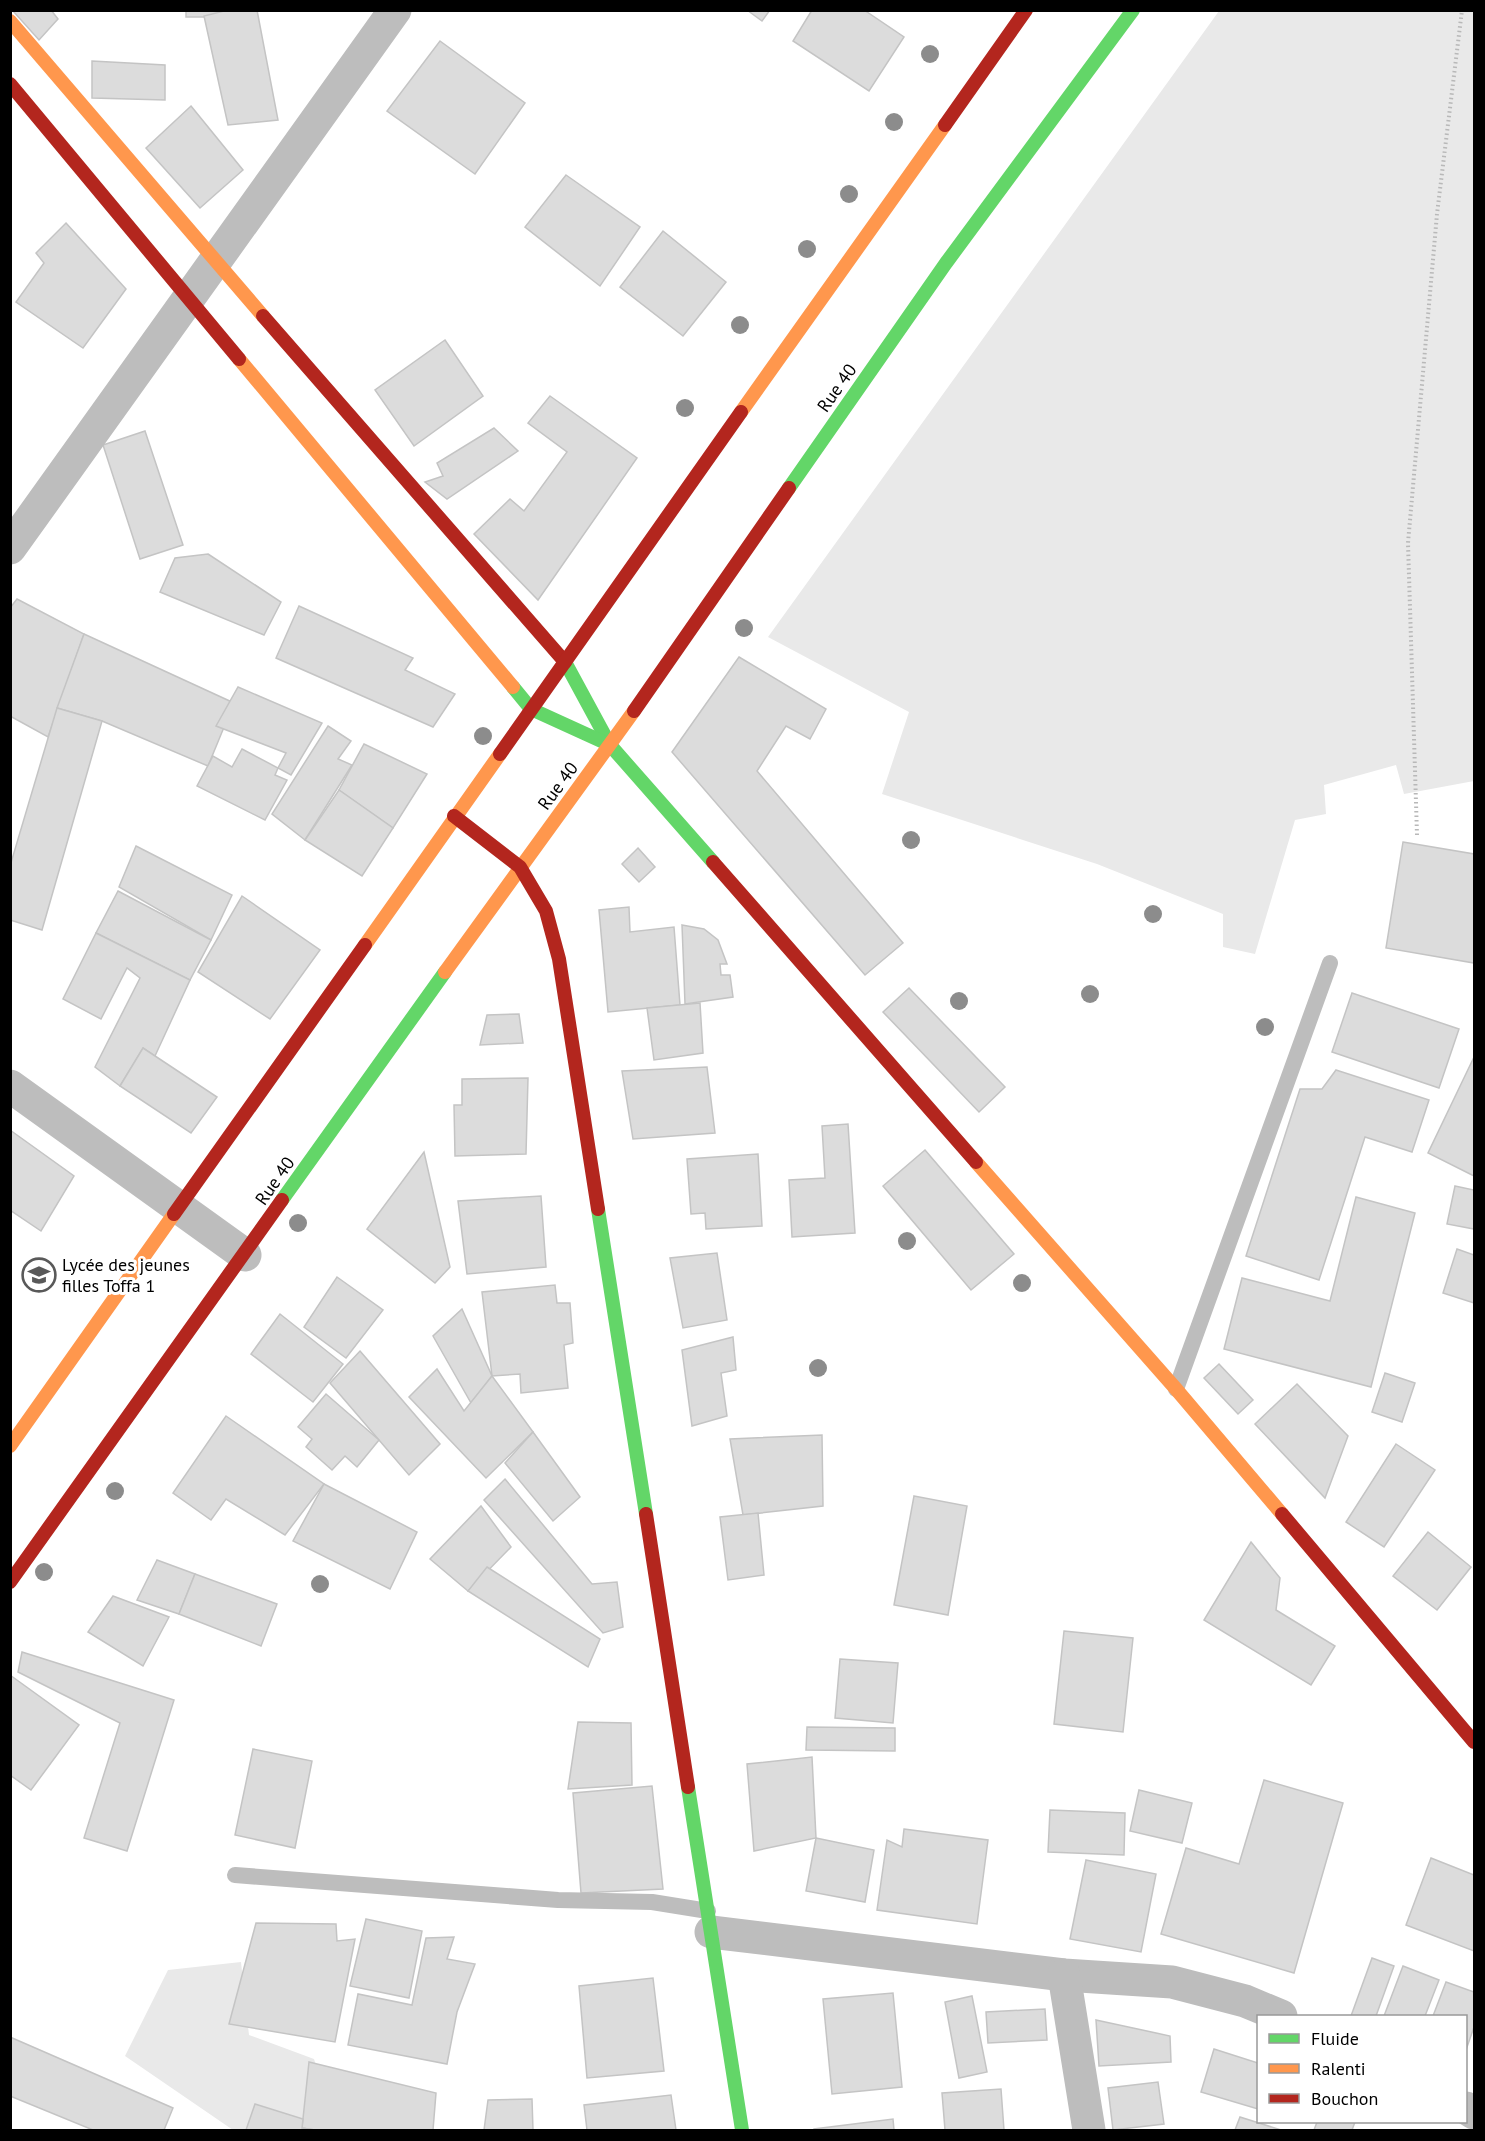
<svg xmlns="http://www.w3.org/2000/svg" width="1485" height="2141" font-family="'PT Sans',sans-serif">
<rect width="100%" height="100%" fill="#fff"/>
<g fill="#e9e9e9">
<path d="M1219,11H1474V781L1404,794L1396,765L1324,785L1326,814L1295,820L1255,954L1223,947V914L1097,864L882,794L909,712L768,637Z"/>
<path d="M241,1962L249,2035L314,2059L329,2106L297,2130H233L125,2056L168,1970Z"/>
</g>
<g fill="#dcdcdc" stroke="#c4c4c4" stroke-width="1.5">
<path d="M51,10L58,19L39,40L13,11Z"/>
<rect x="186" y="10" width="48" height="7"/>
<path d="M228,10H257L278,120L228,125L204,16Z"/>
<path d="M747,10H770L762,21Z"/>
<path d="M812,10H864L904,37L869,91L793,41Z"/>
<path d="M440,41L525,103L475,174L387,111Z"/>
<path d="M92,61L165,65V100L92,98Z"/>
<path d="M191,106L243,170L200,208L146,148Z"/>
<path d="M566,175L640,227L600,286L525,227Z"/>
<path d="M66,223L126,289L83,348L16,302L44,263L36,253Z"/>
<path d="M663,231L726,282L683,336L620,287Z"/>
<path d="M445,340L483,396L414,446L375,390Z"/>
<path d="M550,396L637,458L538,600L474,534L510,499L524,511L567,452L528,423Z"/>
<path d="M494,428L518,451L447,499L425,482L443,476L437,463Z"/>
<path d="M145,431L183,545L140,559L103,445Z"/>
<path d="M208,554L281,602L264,635L160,592L175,558Z"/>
<path d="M17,599L84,634L48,737L10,716V608Z"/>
<path d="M299,606L413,658L405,670L455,694L433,727L276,658Z"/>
<path d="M84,634L234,703L208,766L102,721L57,708Z"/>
<path d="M739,657L826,709L810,739L786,726L757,771L903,943L865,975L672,752Z"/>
<path d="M238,687L322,723L291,775L278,768L286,753L216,726Z"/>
<path d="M57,708L102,721L42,930L10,920V866Z"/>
<path d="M328,726L351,741L338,759L352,765L305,840L272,814Z"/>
<path d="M364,744L427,774L393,828L339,790Z"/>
<path d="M242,749L278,768L275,775L287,780L265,820L197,786L213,756L232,767Z"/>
<path d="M339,790L393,828L362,876L305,840Z"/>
<path d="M1403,842L1474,854V963L1386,948Z"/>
<path d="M136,846L232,895L211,940L119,887Z"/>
<path d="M638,848L655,867L639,882L622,864Z"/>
<path d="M118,891L211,940L190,980L96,933Z"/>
<path d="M242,896L320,950L270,1019L198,972Z"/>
<path d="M629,907L630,932L674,927L680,1005L608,1012L599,910Z"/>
<path d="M682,925L704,929L718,940L727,964H720L721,975H730L733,997L685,1004Z"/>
<path d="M96,933L190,980L155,1056L143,1048L120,1086L95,1067L140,978L127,968L101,1019L63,999Z"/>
<path d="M909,988L1005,1087L979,1112L883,1012Z"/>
<path d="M1352,993L1459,1029L1439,1088L1332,1052Z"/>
<path d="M700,1003L703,1053L654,1060L647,1008Z"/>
<path d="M519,1014L523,1043L480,1045L487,1015Z"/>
<path d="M143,1048L217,1097L191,1133L120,1086Z"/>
<path d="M1474,1057V1176L1428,1153Z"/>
<path d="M707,1067L715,1133L633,1139L622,1071Z"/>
<path d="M1336,1070L1429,1100L1412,1152L1365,1137L1319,1280L1246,1256L1300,1089H1322Z"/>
<path d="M528,1078L526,1154L455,1156L454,1105H462V1079Z"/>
<path d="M848,1124L855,1233L792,1237L789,1180L825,1178L822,1126Z"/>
<path d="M10,1130L74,1176L41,1231L10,1210Z"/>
<path d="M925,1150L1014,1254L971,1290L883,1186Z"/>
<path d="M424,1152L450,1267L435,1283L367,1229Z"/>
<path d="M758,1154L762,1226L706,1229L705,1213L691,1214L687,1159Z"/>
<path d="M1455,1186L1474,1190V1229L1447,1224Z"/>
<path d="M541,1196L546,1267L467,1274L458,1201Z"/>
<path d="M1356,1197L1415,1213L1371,1387L1224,1349L1242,1278L1330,1301Z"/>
<path d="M1457,1249L1474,1255V1303L1443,1293Z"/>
<path d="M717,1253L727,1320L683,1328L670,1258Z"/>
<path d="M337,1277L383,1310L346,1358L304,1327Z"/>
<path d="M555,1285L557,1303H570L573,1343L564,1345L568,1388L521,1393L520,1374L492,1376L482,1292Z"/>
<path d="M462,1309L492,1376L471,1403L433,1336Z"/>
<path d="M280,1314L343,1364L313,1402L251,1354Z"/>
<path d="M733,1337L736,1370L721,1373L727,1416L692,1426L682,1350Z"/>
<path d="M360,1351L440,1444L409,1475L330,1383Z"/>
<path d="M1219,1364L1253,1400L1238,1414L1204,1378Z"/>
<path d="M437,1369L464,1411L492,1376L533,1432L486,1478L409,1397Z"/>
<path d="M1385,1373L1415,1383L1402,1422L1372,1412Z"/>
<path d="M1297,1384L1348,1436L1325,1498L1255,1424Z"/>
<path d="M326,1394L379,1440L357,1467L345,1456L332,1470L306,1447L312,1439L298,1427Z"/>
<path d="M226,1416L324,1484L285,1535L226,1499L211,1520L173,1493Z"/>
<path d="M533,1432L580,1497L553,1521L505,1463Z"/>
<path d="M822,1435L823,1506L743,1515L730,1439Z"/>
<path d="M1396,1444L1435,1470L1384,1547L1346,1522Z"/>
<path d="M505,1479L592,1584L617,1582L623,1627L603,1633L484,1500Z"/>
<path d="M324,1484L417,1532L390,1589L293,1541Z"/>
<path d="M914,1496L967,1506L948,1615L894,1605Z"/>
<path d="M481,1506L511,1547L468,1591L430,1559Z"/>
<path d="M758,1513L764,1575L728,1580L720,1517Z"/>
<path d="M1428,1532L1471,1567L1437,1610L1393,1576Z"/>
<path d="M1251,1542L1280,1578L1276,1610L1335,1646L1311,1685L1204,1620Z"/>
<path d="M157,1560L195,1574L179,1614L137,1600Z"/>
<path d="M487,1567L600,1639L588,1667L468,1591Z"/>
<path d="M195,1574L277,1604L261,1646L179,1614Z"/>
<path d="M113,1596L169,1617L143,1666L88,1632Z"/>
<path d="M1064,1631L1133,1638L1123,1732L1054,1724Z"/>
<path d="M22,1652L174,1700L127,1851L84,1838L120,1723L18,1672Z"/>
<path d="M840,1659L898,1663L893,1723L835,1718Z"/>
<path d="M10,1675L79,1725L31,1790L10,1775Z"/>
<path d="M578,1722L631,1723L632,1785L568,1789Z"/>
<path d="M807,1727L895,1728V1751L806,1750Z"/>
<path d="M253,1749L312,1761L295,1848L235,1835Z"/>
<path d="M812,1757L816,1838L754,1851L747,1764Z"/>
<path d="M1264,1780L1343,1803L1294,1973L1161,1934L1186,1848L1239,1864Z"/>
<path d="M652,1786L663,1889L581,1893L573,1793Z"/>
<path d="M1139,1790L1192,1803L1182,1843L1130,1831Z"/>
<path d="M1050,1810L1125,1813L1124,1855L1048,1852Z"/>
<path d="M904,1829L988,1840L977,1924L877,1910L887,1840L902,1847Z"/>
<path d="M816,1838L874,1850L865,1902L806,1891Z"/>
<path d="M1431,1858L1474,1875V1951L1406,1925Z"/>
<path d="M1086,1860L1156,1874L1141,1952L1070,1939Z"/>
<path d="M366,1919L422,1931L409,1998L350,1986Z"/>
<path d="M256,1923L336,1924L337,1941L355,1939L335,2042L229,2024Z"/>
<path d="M454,1937L447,1959L475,1964L457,2012L447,2064L348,2045L358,1994L412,2005L426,1938Z"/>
<path d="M1372,1958L1394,1966L1376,2016H1351Z"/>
<path d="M1403,1966L1439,1980L1425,2016H1384Z"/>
<path d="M653,1978L664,2071L587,2078L579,1986Z"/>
<path d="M1446,1982L1474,1992V2027L1466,2050V2016H1433Z"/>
<path d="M893,1993L902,2087L832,2094L823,1999Z"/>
<path d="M972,1996L987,2072L959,2078L945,2002Z"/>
<path d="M1045,2009L1047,2040L988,2043L986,2012Z"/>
<path d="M1096,2020L1170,2036L1171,2062L1099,2066Z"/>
<path d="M10,2037L173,2108L164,2130H93L10,2096Z"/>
<path d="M1214,2049L1258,2063V2109L1201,2092Z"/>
<path d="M309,2062L436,2093L433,2130H315L302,2128Z"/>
<path d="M1158,2082L1164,2124L1113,2130L1108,2088Z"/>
<path d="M1001,2089L1004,2130H945L942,2093Z"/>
<path d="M671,2095L676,2130H587L584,2105Z"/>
<path d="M532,2099L533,2130H484L488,2100Z"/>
<path d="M255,2104L303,2119L302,2128L315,2130H246Z"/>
<path d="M1240,2117L1281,2130H1235Z"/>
<path d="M893,2119L894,2130H814V2129Z"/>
<path d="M1317,2122H1355L1352,2130H1314Z"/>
</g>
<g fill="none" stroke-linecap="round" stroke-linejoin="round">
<path stroke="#b8b8b8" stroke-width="4" stroke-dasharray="1.5 3" stroke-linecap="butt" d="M1417,835L1408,543L1437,214L1462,10"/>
<g stroke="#bdbdbd" stroke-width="16">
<path d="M1176,1389L1330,963"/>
<path d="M235,1875L558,1900L652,1902L708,1911"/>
</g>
<g stroke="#bdbdbd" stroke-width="33">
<path d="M10,548L395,10"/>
<path d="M10,1086L245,1255"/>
<path d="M711,1932L1064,1975L1172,1982L1245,2001L1281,2016"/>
<path d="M1064,1975L1089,2130"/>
<path d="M1466,2108L1474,2113"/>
</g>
<g stroke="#63d668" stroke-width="14">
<path d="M789,488L946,263L1133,10"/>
<path d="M565,662L610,745"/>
<path d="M513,687L531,709L610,745L713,862"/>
<path d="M282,1200L445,972"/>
<path d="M598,1209L646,1514"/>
<path d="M688,1787L742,2130"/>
</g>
<g stroke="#ff974d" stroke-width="14">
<path d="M10,21L263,316"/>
<path d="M239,359L513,687"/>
<path d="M741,412L945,125"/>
<path d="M365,945L500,754"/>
<path d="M445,972L634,711"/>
<path d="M976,1162L1176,1389L1282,1514"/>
<path d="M10,1446L174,1214"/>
</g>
<g stroke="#b3261e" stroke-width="14">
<path d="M10,84L239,359"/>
<path d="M945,125L1026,10"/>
<path d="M263,316L565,662"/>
<path d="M634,711L789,488"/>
<path d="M500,754L741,412"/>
<path d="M454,816L520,867L546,911L559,959L598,1209"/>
<path d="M713,862L976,1162"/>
<path d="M174,1214L365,945"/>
<path d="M646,1514L688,1787"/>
<path d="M1282,1514L1474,1742"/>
<path d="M10,1582L282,1200"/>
</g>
</g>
<g fill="#8c8c8c">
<circle cx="930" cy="54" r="9"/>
<circle cx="894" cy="122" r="9"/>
<circle cx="849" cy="194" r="9"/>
<circle cx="807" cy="249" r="9"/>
<circle cx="740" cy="325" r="9"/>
<circle cx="685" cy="408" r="9"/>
<circle cx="744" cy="628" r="9"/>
<circle cx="483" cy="736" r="9"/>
<circle cx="911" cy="840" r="9"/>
<circle cx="1153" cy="914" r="9"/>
<circle cx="1090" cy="994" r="9"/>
<circle cx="959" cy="1001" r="9"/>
<circle cx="1265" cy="1027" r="9"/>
<circle cx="298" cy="1223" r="9"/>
<circle cx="907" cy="1241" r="9"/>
<circle cx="1022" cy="1283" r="9"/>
<circle cx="818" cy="1368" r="9"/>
<circle cx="115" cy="1491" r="9"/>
<circle cx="44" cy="1572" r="9"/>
<circle cx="320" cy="1584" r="9"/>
</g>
<defs>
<symbol id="school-ring" viewBox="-11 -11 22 22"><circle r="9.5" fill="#fff" stroke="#595959" stroke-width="1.5"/><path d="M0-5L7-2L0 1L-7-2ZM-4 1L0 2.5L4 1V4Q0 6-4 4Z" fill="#595959"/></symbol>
</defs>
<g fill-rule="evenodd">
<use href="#school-ring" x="20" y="1256" width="38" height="38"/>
</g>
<g text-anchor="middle" stroke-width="6" stroke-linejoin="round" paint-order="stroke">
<g font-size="18" fill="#000" stroke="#fff">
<text transform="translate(837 388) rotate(-55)" y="6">Rue 40</text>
<text transform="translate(558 786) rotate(-54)" y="6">Rue 40</text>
<text transform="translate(275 1181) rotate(-55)" y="6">Rue 40</text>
</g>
<g font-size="18" fill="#000" stroke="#fff" text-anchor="start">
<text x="62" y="1271">Lycée des jeunes<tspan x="62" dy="21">filles Toffa 1</tspan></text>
</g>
</g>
<rect width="1485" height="2141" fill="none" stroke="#000000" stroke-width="24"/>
<rect x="1257" y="2015" width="210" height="108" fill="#ffffff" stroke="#999999" stroke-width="1.5"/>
<rect x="1269" y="2034" width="30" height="9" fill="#63d668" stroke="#999999" stroke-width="1.5"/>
<text x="1311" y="2045" font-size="18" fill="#000000">Fluide</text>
<rect x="1269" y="2064" width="30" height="9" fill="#ff974d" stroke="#999999" stroke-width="1.5"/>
<text x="1311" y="2075" font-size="18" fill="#000000">Ralenti</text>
<rect x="1269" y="2094" width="30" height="9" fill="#b3261e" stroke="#999999" stroke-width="1.5"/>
<text x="1311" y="2105" font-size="18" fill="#000000">Bouchon</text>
</svg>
